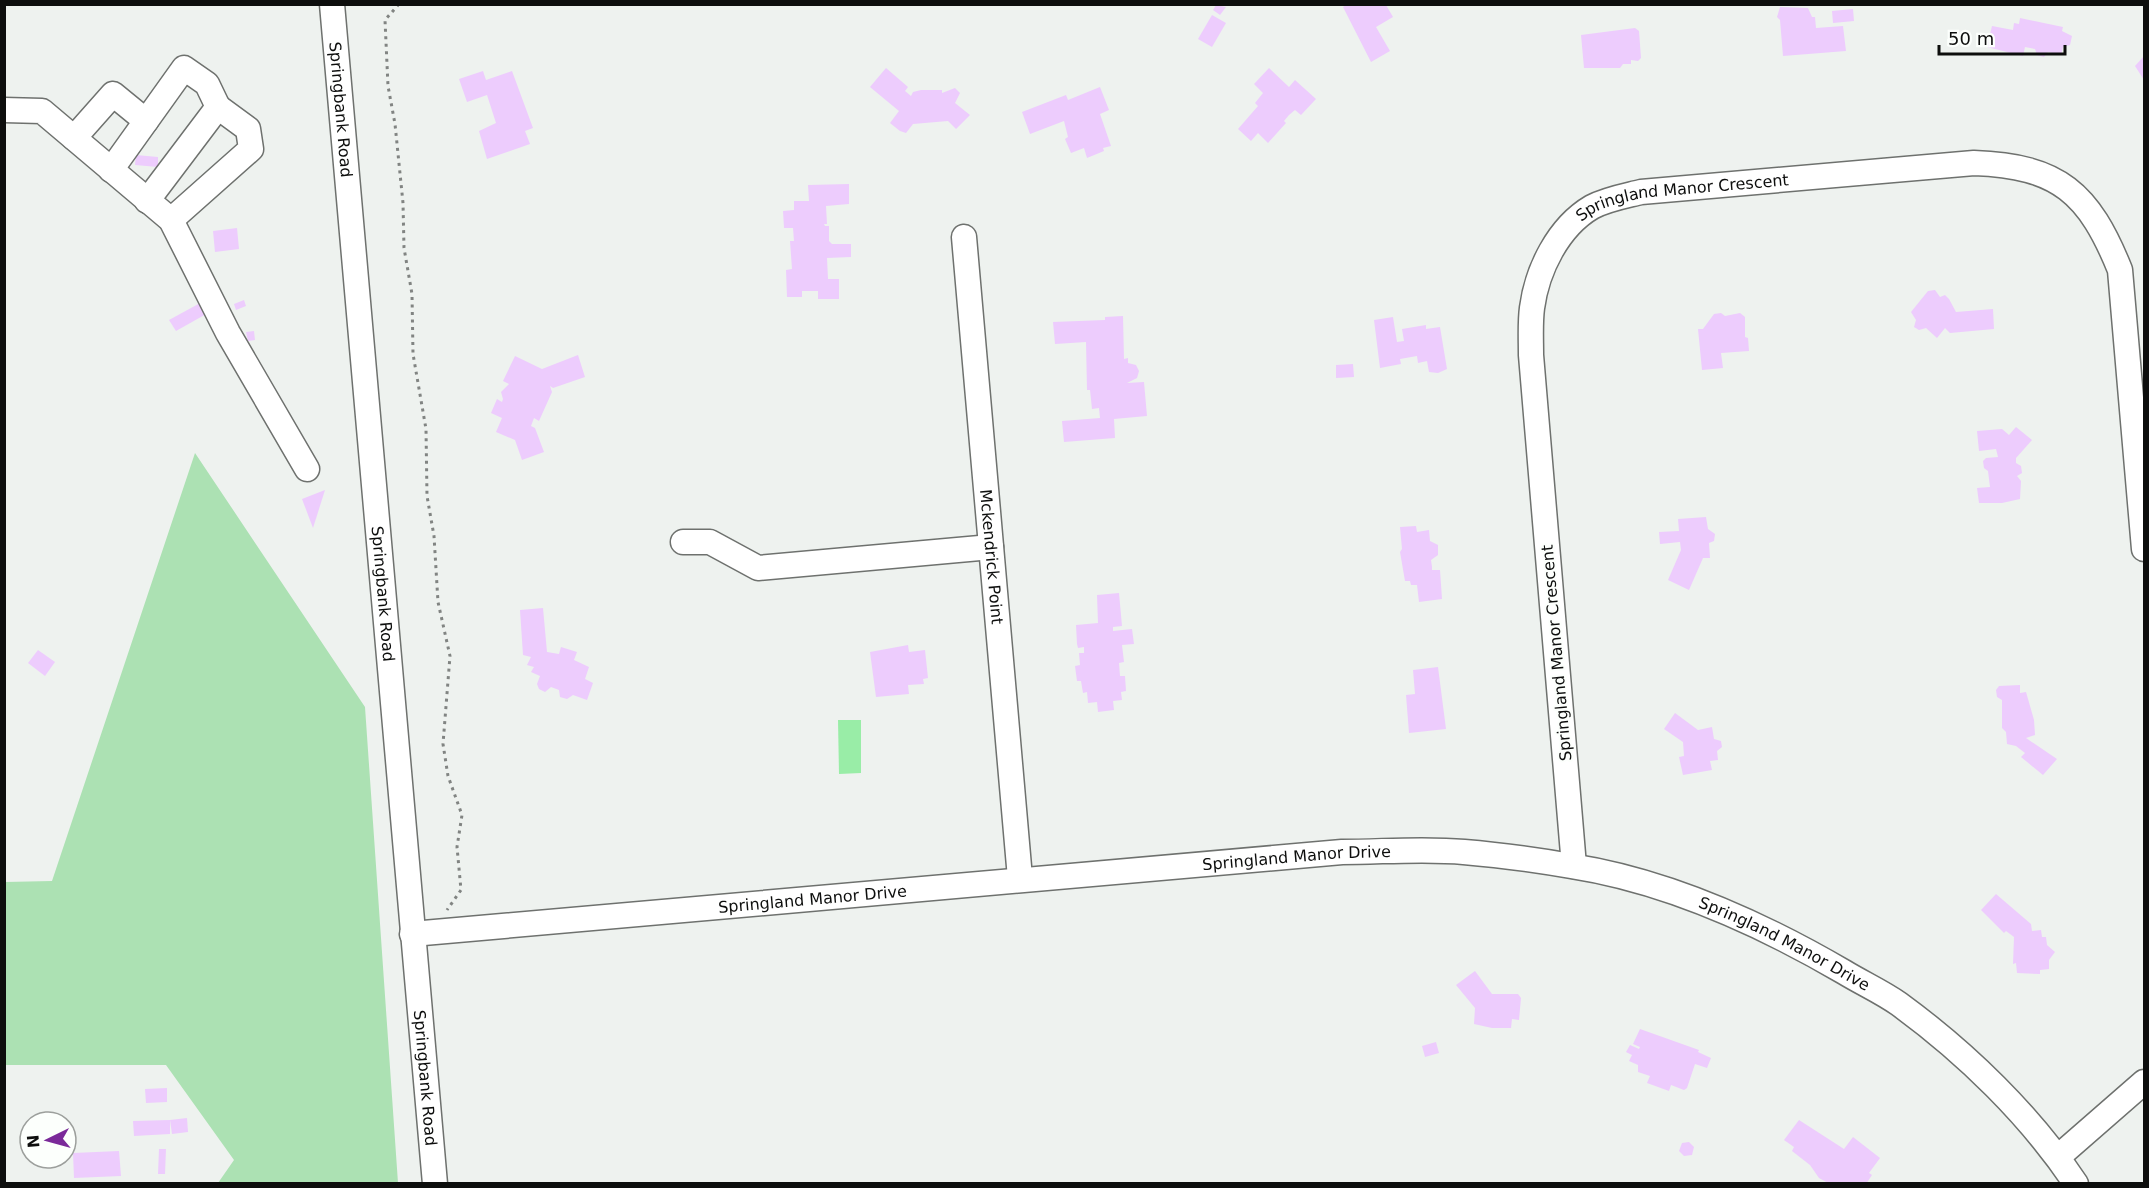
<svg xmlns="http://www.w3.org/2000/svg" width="2149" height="1188" font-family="'DejaVu Sans',sans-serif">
<rect width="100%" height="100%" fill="#eef2ef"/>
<path fill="#ace1b3" d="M195,453L365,707L398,1183H218L234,1160L166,1065H5V882L52,881Z"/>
<path fill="#99eda7" d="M838,720H861V773L839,774Z"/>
<g fill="#edccfd">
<path d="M1216,5L1226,7L1220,15L1213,10Z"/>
<path d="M1346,5H1386L1393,17L1376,27L1390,51L1371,62L1343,7Z"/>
<path d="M1780,7L1808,8L1812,17H1815L1816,28L1843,26L1846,51L1783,56L1780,20L1777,17Z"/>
<path d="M1853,9L1854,21L1833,23L1832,11Z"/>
<path d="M1212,15L1226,23L1212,47L1198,39Z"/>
<path d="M2020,18L2063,27L2062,31L2072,36L2070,45L2063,47L2061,55L2048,52L2044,57L2037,55L2035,49L2025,47L2023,56L1987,47L1992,26L2013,30L2014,23L2019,24Z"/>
<path d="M1635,28L1639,31L1641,58L1638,61L1631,60V64H1623L1620,68H1584L1581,35Z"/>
<path d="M2144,56V80L2135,66Z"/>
<path d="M886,68L908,87L905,91L911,96L913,92L921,90H942V93L955,88L960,93L955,103L970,115L956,129L948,121L913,124L906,133L900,131L890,123L899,111L870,87Z"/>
<path d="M1269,68L1289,87L1295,80L1316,99L1301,115L1295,110L1289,115L1284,121L1286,123L1268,143L1258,133L1251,141L1238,129L1258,106L1255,103L1263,93L1254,84Z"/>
<path d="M483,71L486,80L512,71L533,128L525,131L530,144L487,159L479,131L496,123L487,95L467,102L459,79Z"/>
<path d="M1100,87L1109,110L1100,114L1111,146L1103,148L1104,151L1087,158L1084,148L1071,153L1065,139L1068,137L1064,121L1030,134L1022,112L1066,95L1068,100Z"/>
<path d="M136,155L158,157V167L135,165Z"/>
<path d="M849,184V204L826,206L827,224H824L825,226H829V241L832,244H851V257L827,258L828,279H839V299H818V291H802V297H787L786,270L792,269L790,241H794L793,228H784L783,211L794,210V201H809L808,185Z"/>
<path d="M237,228L239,249L215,252L213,231Z"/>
<path d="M1935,290L1940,297L1945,295L1949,299L1956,312L1993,309L1994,329L1950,333L1945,328L1937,338L1926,328L1919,330L1914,327L1916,320L1911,312L1928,291Z"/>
<path d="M244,300L246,306L236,310L234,304Z"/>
<path d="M202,302L208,313L176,331L169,320Z"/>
<path d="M1721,313L1725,316L1740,313L1745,317V337L1748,338L1749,351L1721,353L1723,368L1702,370L1698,329H1703L1714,314Z"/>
<path d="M1123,316L1124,359L1128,358V363L1136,365L1139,371L1137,378L1127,383L1144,382L1147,416L1114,419L1115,438L1064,442L1062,421L1100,418L1099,408L1092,409L1090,390H1087L1086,342L1055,344L1053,322L1105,320V317Z"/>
<path d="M1393,317L1397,342L1404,341L1402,329L1426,325V329L1440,327L1447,369L1438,373L1429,372L1427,361L1418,363L1417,356L1400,359L1401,364L1380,368L1374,320Z"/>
<path d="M254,331L255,340L248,341L246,332Z"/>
<path d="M578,355L585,377L553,388L550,386L552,392L539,421L534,418L531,426L535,428L544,452L522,460L515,440L496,432L502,418L491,413L497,399L502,402L503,399L501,392L509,384L503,381L515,356L542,369Z"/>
<path d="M1353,364L1354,377L1336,378V365Z"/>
<path d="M2016,427L2032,440L2016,458V463L2021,466L2022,473L2017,476L2021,481L2020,499L2002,503H1979L1977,488L1990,487L1988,471L1984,468L1983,461L1986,458L1998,457L1996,449L1979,451L1977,431L2002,429L2009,435Z"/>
<path d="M325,490L313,528L302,499Z"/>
<path d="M1706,517L1708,529L1715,534L1714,541L1709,543L1710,558H1703L1689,590L1668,580L1681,550L1680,542L1660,544L1659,532L1679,531L1678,519Z"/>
<path d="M1416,526L1417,532L1429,530L1430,541L1438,545V555L1431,560L1432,567V570H1440L1442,599L1419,602L1417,585H1411L1410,581H1405L1400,552L1402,549L1400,527Z"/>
<path d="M1119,593L1122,626L1113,627V631L1132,629L1134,644L1122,645L1124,662L1119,663L1120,676H1125L1126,691L1121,692L1122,700L1113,701L1114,710L1098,712L1097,702L1088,703L1087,692L1083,693L1081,681H1077L1075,666L1080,665L1079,653H1084V647L1078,648L1077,644L1076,625L1098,623L1097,595Z"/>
<path d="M543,608L547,652L559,654L561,647L577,652L574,660L589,667L585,679L593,683L587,700L573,695L567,699L560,697L559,690L551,687L545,692L539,689L537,684L540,676L531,672L534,667L527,665L531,657L523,655L520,610Z"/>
<path d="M908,645L909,652L925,650L928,678L923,679L924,684L908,685L909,694L876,697L870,652Z"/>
<path d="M38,650L55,662L45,676L28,663Z"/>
<path d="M1438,667L1446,729L1409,733L1406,695L1415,694L1413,670Z"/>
<path d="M2020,685V693L2026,692L2034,720L2035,735L2026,738L2057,759L2043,775L2021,757L2025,753L2016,746L2007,744L2006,732L2002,728V700L1997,697L1996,690L1999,686Z"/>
<path d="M1675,713L1698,730L1712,727L1714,739L1721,741L1722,747L1717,751L1718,760L1710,761L1712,770L1683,775L1679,757L1684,756L1683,742L1664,729Z"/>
<path d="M1996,894L2031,924L2032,931L2041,930L2042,937H2046L2047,945L2055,952L2049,960V969L2040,970V974L2017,973L2016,963L2013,964L2014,937L2006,931L2004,933L1981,910Z"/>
<path d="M1475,971L1492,994H1518L1521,998L1519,1020L1512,1019L1511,1028H1492L1474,1024L1475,1008L1456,985Z"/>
<path d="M1640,1029L1699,1050L1698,1052L1711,1058L1707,1068L1695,1064L1687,1088L1684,1090L1671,1085L1669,1091L1647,1083L1650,1076L1638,1072V1065L1629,1061L1632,1055L1626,1052L1630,1045L1639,1049L1640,1047L1633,1044Z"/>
<path d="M1436,1042L1439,1053L1425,1057L1422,1046Z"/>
<path d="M167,1088V1102L146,1103L145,1089Z"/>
<path d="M187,1118L188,1132L172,1134L170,1120Z"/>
<path d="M170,1120V1134L134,1136L133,1121Z"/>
<path d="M1799,1120L1844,1149L1853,1137L1880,1158L1869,1173L1872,1175L1866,1184H1830L1819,1178L1810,1165L1792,1151L1794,1147L1784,1140Z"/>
<path d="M1689,1142L1694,1147L1692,1155L1684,1156L1679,1151L1682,1143Z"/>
<path d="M159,1149H166L165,1174H158Z"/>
<path d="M119,1151L121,1176L74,1178L73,1153Z"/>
</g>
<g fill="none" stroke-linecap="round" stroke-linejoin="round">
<defs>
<g id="minor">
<path id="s1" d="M332,4L435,1184"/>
<path d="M4,110L42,111L171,220L228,333L307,469"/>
<path d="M74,138L113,94L146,121"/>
<path d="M111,170L184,68L207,84L218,107L147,201"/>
<path d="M171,220L251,149L248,129L218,107"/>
<path id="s2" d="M964,237L1020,878"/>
<path d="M683,542H710L758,568L991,547"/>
<path id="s3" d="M1574,866L1531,355C1531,339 1530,323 1532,308C1537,270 1558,227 1592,207C1607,199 1625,196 1641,192L1974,163C2059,166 2089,193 2120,270L2144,549"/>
<path id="s4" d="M412,934L1342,852C1382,852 1424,848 1464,852C1500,855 1536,860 1571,866C1668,881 1760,923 1844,972C1862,983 1882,992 1899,1004C1966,1053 2030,1115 2076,1184"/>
<path d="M2058,1157L2144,1082"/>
</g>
</defs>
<use href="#minor" stroke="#6e716e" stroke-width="27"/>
<path stroke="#818482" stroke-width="3" stroke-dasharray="3 4.5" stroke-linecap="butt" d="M399,4L385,20L388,86L395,124L403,203L404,248L412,294L413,354L426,429L427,496L434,536L438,602L450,656L443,744L448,776L462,815L457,847L461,890L447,910"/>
<use href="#minor" stroke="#fff" stroke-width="24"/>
</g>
<g text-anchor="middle" stroke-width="4.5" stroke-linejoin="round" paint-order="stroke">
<g font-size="16" fill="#0d0e0d" stroke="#fcfffc">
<text dy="6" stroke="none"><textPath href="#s1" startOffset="106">Springbank Road</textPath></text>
<text dy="6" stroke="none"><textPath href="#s3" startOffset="772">Springland Manor Crescent</textPath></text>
<text dy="6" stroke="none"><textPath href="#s2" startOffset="321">Mckendrick Point</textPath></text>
<text dy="6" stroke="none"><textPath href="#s1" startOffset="592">Springbank Road</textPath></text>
<text transform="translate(1556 653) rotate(-95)" y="6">Springland Manor Crescent</text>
<text dy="6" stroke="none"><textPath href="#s4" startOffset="888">Springland Manor Drive</textPath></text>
<text dy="6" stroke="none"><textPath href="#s4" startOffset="402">Springland Manor Drive</textPath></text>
<text dy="6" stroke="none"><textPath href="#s4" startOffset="1392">Springland Manor Drive</textPath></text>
<text dy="6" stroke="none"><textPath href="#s1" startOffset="1078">Springbank Road</textPath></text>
</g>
</g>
<rect width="2149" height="1188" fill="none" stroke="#0d0e0d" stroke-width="12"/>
<g transform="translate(48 1140) rotate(265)"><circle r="28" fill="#fcfffc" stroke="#9c9f9c" stroke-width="1.5"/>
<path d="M0-4.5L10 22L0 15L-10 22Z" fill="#7a2999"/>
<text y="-9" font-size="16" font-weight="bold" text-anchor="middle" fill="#0d0e0d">N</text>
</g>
<path d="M1939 45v9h126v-9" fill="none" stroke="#0d0e0d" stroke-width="3"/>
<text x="1948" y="45" font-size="18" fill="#0d0e0d" stroke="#fcfffc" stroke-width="4.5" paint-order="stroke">50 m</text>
</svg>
